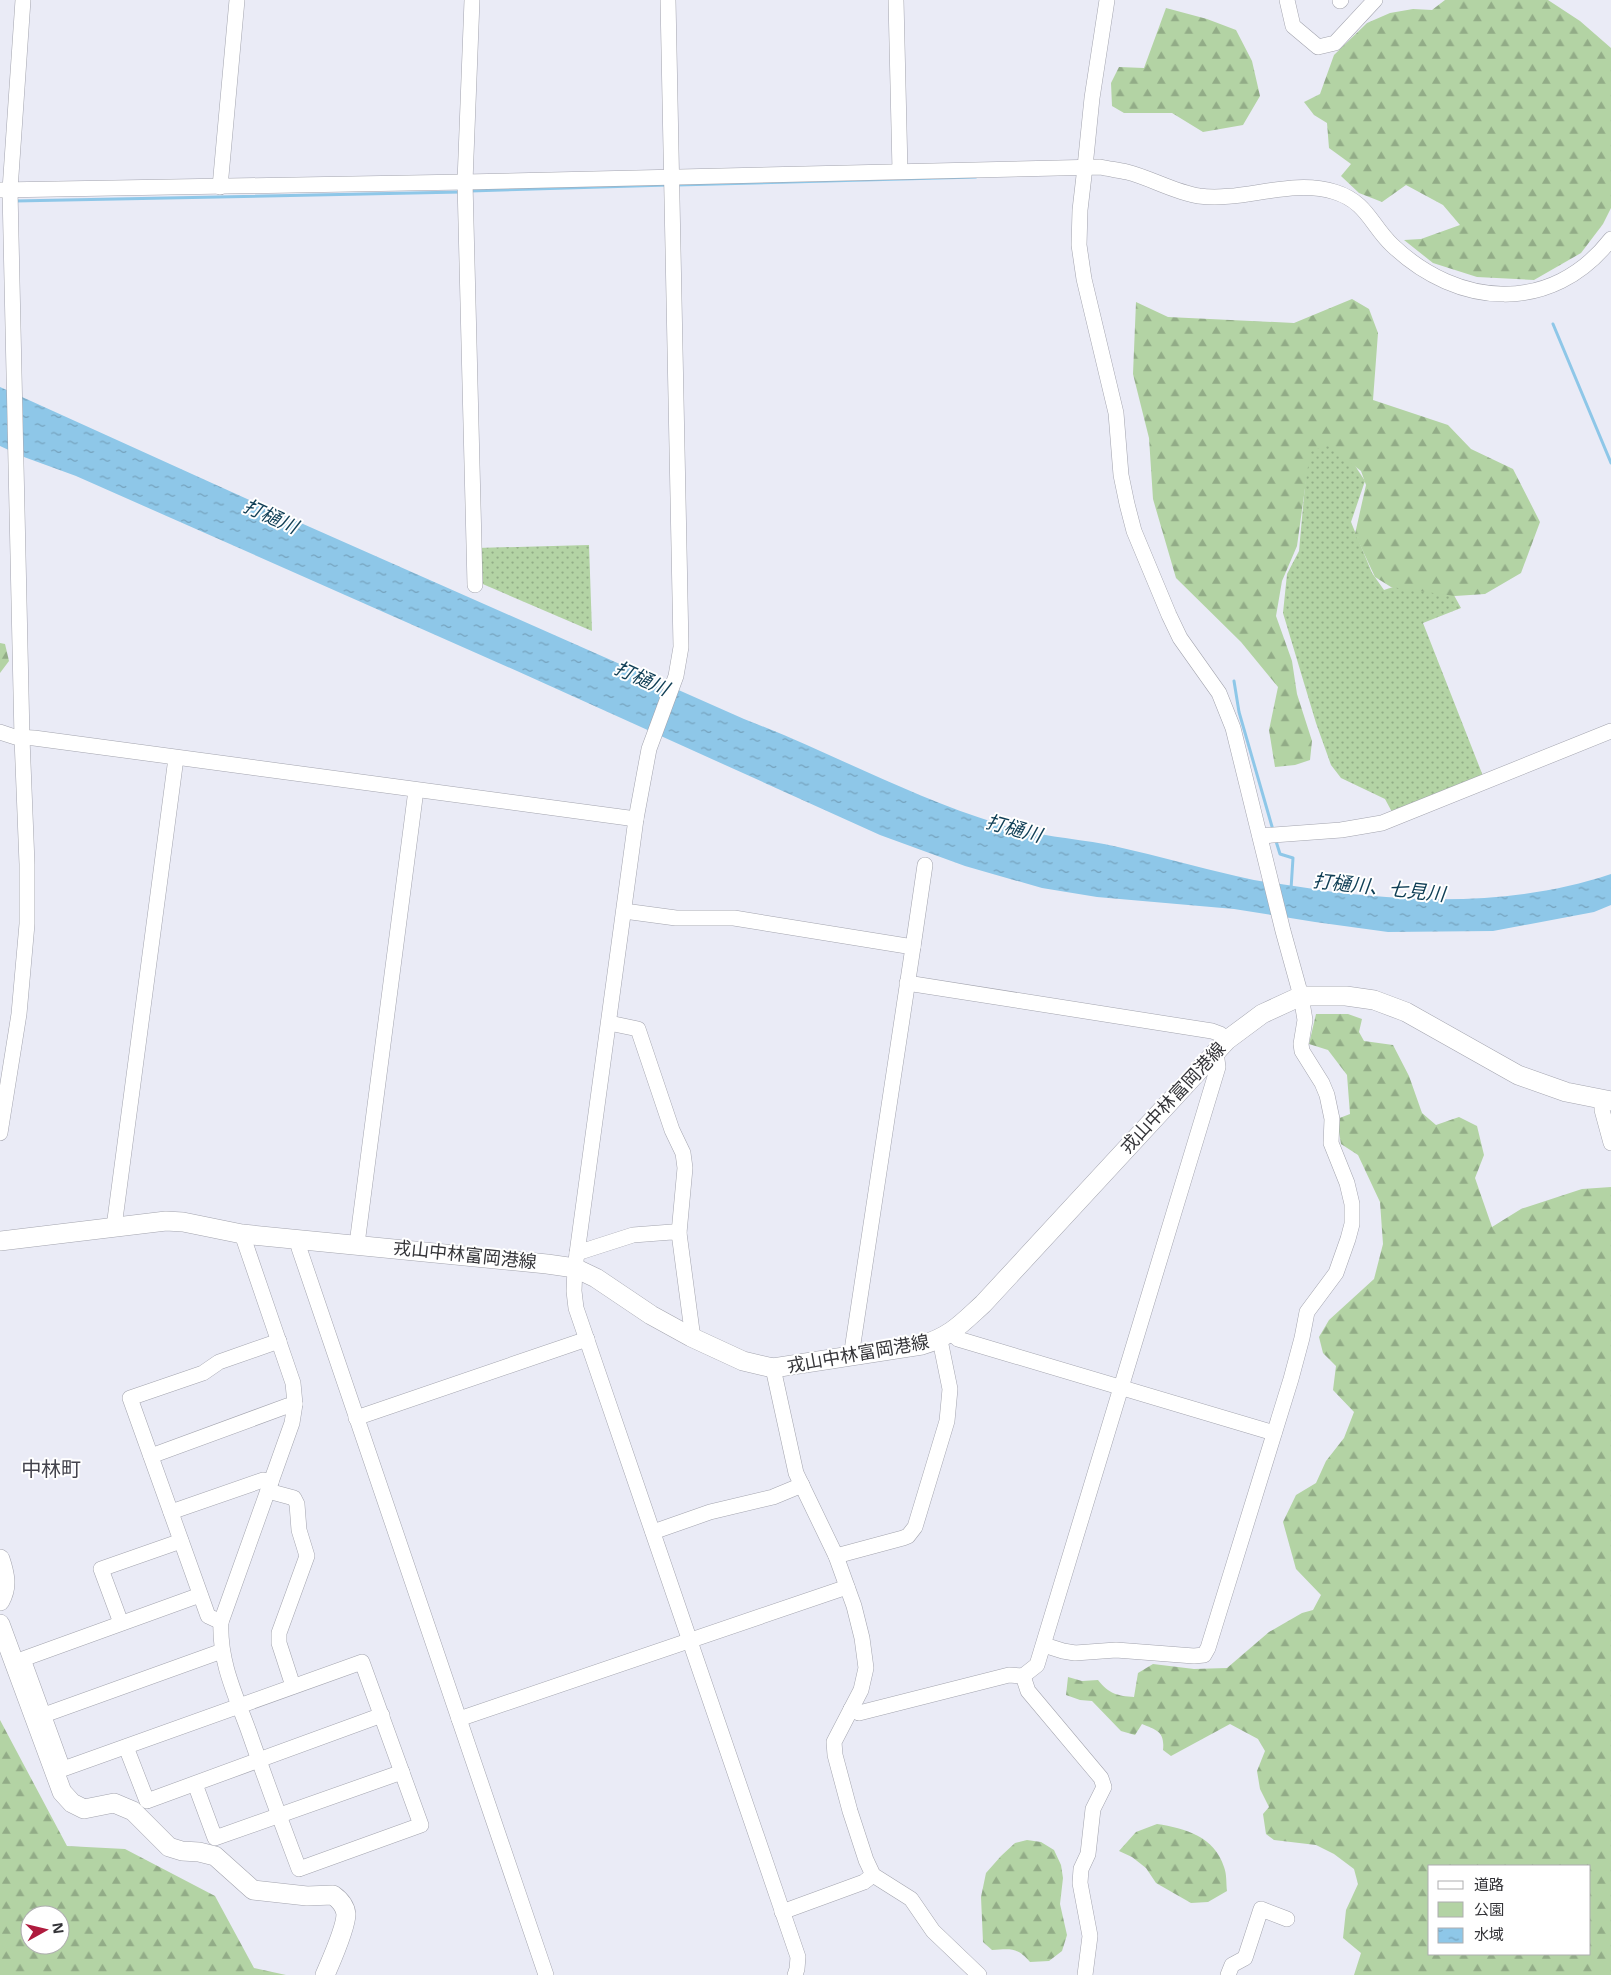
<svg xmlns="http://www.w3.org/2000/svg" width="1611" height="1975" font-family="'Noto Sans','Noto Sans JP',sans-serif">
<defs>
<pattern id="green-dots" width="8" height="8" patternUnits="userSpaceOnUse" patternTransform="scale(1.25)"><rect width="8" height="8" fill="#b3d3a4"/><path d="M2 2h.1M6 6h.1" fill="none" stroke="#92ac87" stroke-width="1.8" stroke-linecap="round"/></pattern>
<pattern id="forest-firs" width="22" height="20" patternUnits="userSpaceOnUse" patternTransform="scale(1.25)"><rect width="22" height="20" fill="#b3d3a4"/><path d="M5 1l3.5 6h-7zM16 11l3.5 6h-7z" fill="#92ac87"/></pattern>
<pattern id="water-ripples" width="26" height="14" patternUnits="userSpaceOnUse" patternTransform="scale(1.25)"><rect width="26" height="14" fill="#8ec7e8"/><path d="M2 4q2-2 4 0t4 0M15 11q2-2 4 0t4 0" fill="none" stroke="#75a2bd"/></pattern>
</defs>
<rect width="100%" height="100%" fill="#eaebf6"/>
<g fill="url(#green-dots)">
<path d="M1320,431L1348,455L1365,481L1351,522L1372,573L1384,590L1411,581L1449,586L1461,608L1423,623L1483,776L1392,812L1385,799L1341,778L1331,765L1316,723L1283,613L1287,574L1299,551L1309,441Z"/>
<path d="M589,545L592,631L478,582L477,548Z"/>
</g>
<g fill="url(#forest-firs)" fill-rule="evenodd">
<path d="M1445,0H1548L1580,21L1611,48V208L1603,224L1581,253L1534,280L1477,277L1433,263L1404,240L1421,239L1460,225L1443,205L1406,185L1382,202L1359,193L1341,176L1351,164L1329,148L1327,123L1314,115L1304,102L1320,94L1334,55L1367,23L1390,13L1413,9L1432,10Z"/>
<path d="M1166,8L1207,19L1236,30L1252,61L1260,96L1243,125L1203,132L1172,113H1124L1112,106L1111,83L1119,67L1144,68Z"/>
<path d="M1352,299L1369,309L1378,333L1373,400L1448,425L1471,449L1513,469L1540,522L1521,573L1485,594L1455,596L1391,587L1375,577L1355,534L1366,485L1361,471L1327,445L1310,452L1297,546L1282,581L1276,616L1292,661L1297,694L1312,741L1310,760L1295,765L1275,767L1269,730L1278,687L1241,642L1176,578L1153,499L1149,438L1133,374L1136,302L1168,317L1294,323Z"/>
<path d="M0,643L5,644L9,661L0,673Z"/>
<path d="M1316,1014H1348L1362,1019L1359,1032L1364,1041L1393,1045L1409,1076L1422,1113L1436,1125L1459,1117L1477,1126L1484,1155L1475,1178L1492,1227L1521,1209L1582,1189L1611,1187V1975H1354L1361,1953L1343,1938L1346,1910L1358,1884L1354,1869L1334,1854L1316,1845L1274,1840L1266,1834L1263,1814L1269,1807L1260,1789L1257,1771L1265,1751L1258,1739L1230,1724L1171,1756L1163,1750C1165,1732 1157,1730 1142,1724L1135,1735L1121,1731L1092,1701L1080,1700L1066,1695L1068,1677L1082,1681L1098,1680C1109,1694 1118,1696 1134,1697L1138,1673L1153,1664L1194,1669L1227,1668L1269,1632L1302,1613L1313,1610L1321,1595L1296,1569L1283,1522L1296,1495L1316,1483L1326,1461L1344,1438L1354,1412L1333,1390L1336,1366L1323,1353L1319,1337L1329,1320L1374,1279L1383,1244L1380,1202L1358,1155L1341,1144L1337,1119L1350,1114L1347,1075L1328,1050L1309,1044ZM1430,1866H1590V1954H1430Z"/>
<path d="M0,1720L67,1846L125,1849L215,1896L254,1968L286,1975H0ZM30,1915H60V1945H30Z"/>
<path d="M1157,1824C1185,1828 1215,1837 1224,1867C1227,1875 1226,1883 1227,1891L1208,1902L1191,1903L1156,1883L1146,1868L1132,1857L1119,1851L1136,1832Z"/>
<path d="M1027,1840L1041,1842L1054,1850L1061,1865L1063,1878L1060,1904L1067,1935L1062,1951L1049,1961L1030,1962C1017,1947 1011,1949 992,1950L983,1942L981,1897L986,1873L1001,1856L1015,1843Z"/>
</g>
<path fill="url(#water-ripples)" d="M0,387L276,512L744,719C830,752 911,797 999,824C1037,837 1079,838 1118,847C1158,856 1197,867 1236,876C1255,881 1275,883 1294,886C1398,903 1510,908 1611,874V905L1594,912L1493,931L1388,932L1315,922L1234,909L1097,897L1042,888L965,866L880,835L517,671L76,476L24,457L0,446Z"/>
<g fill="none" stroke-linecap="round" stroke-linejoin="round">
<g stroke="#8ec7e8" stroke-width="3">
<path d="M677,185L976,177"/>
<path d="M470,191L668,185"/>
<path d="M15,201L461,192"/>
<path d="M1553,324L1611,463"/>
<path d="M1234,681L1239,712L1273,830"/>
<path d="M1275,838L1280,854L1293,858L1291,889"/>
</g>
<defs>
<g id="minor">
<path d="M472,0L465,182L475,585"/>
<path d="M668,0L681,647L676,676L649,749L636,819L575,1268L574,1291L576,1308L798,1957L797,1969L795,1975"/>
<path d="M896,0L900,171"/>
<path d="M1287,0L1293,26L1318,47L1335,43L1375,0"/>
<path d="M1340,1L1341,0"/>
<path d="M220,187L237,0"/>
<path d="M0,190L465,182L1100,167C1109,169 1118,170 1127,172C1151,178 1174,192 1199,196C1243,202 1291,178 1335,192C1367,202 1371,225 1392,245C1458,308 1552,315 1611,239"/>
<path d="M0,732L15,737L34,738L636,819"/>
<path d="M1260,836L1341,830L1382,823L1611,731"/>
<path d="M624,911L676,918H734L913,947L851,1357"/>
<path d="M913,947L925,865"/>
<path d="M907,983L1212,1031L1220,1034L1227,1040"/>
<path d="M609,1023L638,1029L672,1130L683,1153L685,1168L679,1233L692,1331L691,1337"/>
<path d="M1602,1100V1110L1611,1143"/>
<path d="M0,1133L19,1014L27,924V864L22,738L10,190L23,0"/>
<path d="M114,1227L176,758"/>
<path d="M298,1239L299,1248L546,1975"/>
<path d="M357,1244L416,790"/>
<path d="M577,1253L633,1235L672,1232L679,1233"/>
<path d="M951,1333L958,1339L1274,1433"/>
<path d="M773,1368L796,1473L836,1556L854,1606L862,1638L866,1668L861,1690L834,1742L835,1755L850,1811L866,1860L873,1875L911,1899L933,1931L979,1975"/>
<path d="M356,1418L587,1339"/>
<path d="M151,1456L287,1406L295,1404"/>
<path d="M268,1491L294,1498L297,1504L299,1530L307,1556L279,1633V1643L293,1686"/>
<path d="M171,1512L263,1480L271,1482"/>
<path d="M653,1532L710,1512L773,1497L802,1485"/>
<path d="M836,1556L903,1538L908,1536L915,1527L947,1421L950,1389L940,1340"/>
<path d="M200,1595L23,1659L63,1769L362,1662L421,1825L299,1869C282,1824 265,1778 249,1732C236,1696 219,1662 221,1622L292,1423L295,1404L293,1383L242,1234"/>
<path d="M221,1622L208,1616L130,1398L203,1373L219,1362L279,1341"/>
<path d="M121,1623L101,1569L181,1541"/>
<path d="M1044,1645L1063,1651L1075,1653L1116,1650L1194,1656L1204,1655L1208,1648L1291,1379L1302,1338L1307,1312L1336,1273L1348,1239L1352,1224V1204L1347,1183L1331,1143L1332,1119L1327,1095L1322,1083L1302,1051L1301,1044L1305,1020L1301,996L1283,931L1233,728L1219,693L1180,638L1169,615L1134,531L1127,504L1121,475L1116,413L1084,279L1079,245L1080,210L1085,167L1092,98L1107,0"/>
<path d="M1023,1676L1028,1691L1101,1778L1104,1787L1093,1809L1088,1854L1081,1869L1080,1883L1090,1936L1085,1975"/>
<path d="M851,1709L859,1713L1009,1675L1023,1676L1037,1665L1218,1067L1216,1052"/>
<path d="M44,1715L222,1651"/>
<path d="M459,1719L847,1587"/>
<path d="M126,1747L147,1801L382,1715"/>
<path d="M195,1784L215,1838L402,1772"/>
<path d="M782,1912L864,1882L873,1875"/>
<path d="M1228,1975L1232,1965L1245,1958L1261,1909L1287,1919"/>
</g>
<g id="major">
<path d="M0,1241L166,1221L183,1222L242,1234L547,1264L575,1268L596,1278L651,1315L691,1337L743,1361L773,1368L922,1345C951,1336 961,1324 983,1304L1227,1040L1262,1014L1301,996H1346L1374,1000L1406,1012L1518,1075L1566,1092L1611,1101"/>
<path d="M0,1559C5,1574 8,1587 0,1601"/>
<path d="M0,1624L62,1792L72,1803L84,1809L114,1803L133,1811L169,1847L182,1851L199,1852L215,1856L253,1890L307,1896L333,1895C340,1900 345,1905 346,1914C346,1928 331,1961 325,1975"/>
</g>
</defs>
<use href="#minor" stroke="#a3a4ae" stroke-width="16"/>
<use href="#major" stroke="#a3a4ae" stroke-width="20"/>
<use href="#minor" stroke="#fff" stroke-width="15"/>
<use href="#major" stroke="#fff" stroke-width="19"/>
</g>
<g text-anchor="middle" stroke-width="4" stroke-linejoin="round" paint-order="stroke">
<g font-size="18" fill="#343438" stroke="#fff">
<text transform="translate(1173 1098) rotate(-47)" y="6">戎山中林富岡港線</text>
<text transform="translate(465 1255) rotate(6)" y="6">戎山中林富岡港線</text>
<text transform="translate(858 1354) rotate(-10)" y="6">戎山中林富岡港線</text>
</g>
<g font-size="19" font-style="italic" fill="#0f3e55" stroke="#fff">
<text transform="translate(271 516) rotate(24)" y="7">打樋川</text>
<text transform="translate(642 678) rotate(24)" y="7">打樋川</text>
<text transform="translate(1014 828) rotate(15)" y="7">打樋川</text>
<text transform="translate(1379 887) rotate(6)" y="7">打樋川、七見川</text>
</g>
<g font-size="20" fill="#43434c" stroke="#fff">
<text x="51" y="1476">中林町</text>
</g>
</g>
<rect x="1428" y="1865" width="162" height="90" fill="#ffffff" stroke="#aeaeaf"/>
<rect x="1438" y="1881" width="25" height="8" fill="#ffffff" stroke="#aeaeaf"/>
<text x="1474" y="1890" font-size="15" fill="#343438">道路</text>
<rect x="1438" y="1902" width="25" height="15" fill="#b3d3a4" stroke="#aeaeaf"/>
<text x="1474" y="1915" font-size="15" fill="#343438">公園</text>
<rect x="1438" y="1928" width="25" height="15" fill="url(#water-ripples)" stroke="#aeaeaf"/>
<text x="1474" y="1940" font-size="15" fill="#343438">水域</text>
<g transform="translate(45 1930) rotate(82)"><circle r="24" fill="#ffffff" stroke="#aeaeaf"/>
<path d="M0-4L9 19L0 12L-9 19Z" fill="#af1b3e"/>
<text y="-8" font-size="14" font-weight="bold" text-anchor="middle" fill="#343438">N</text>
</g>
</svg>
